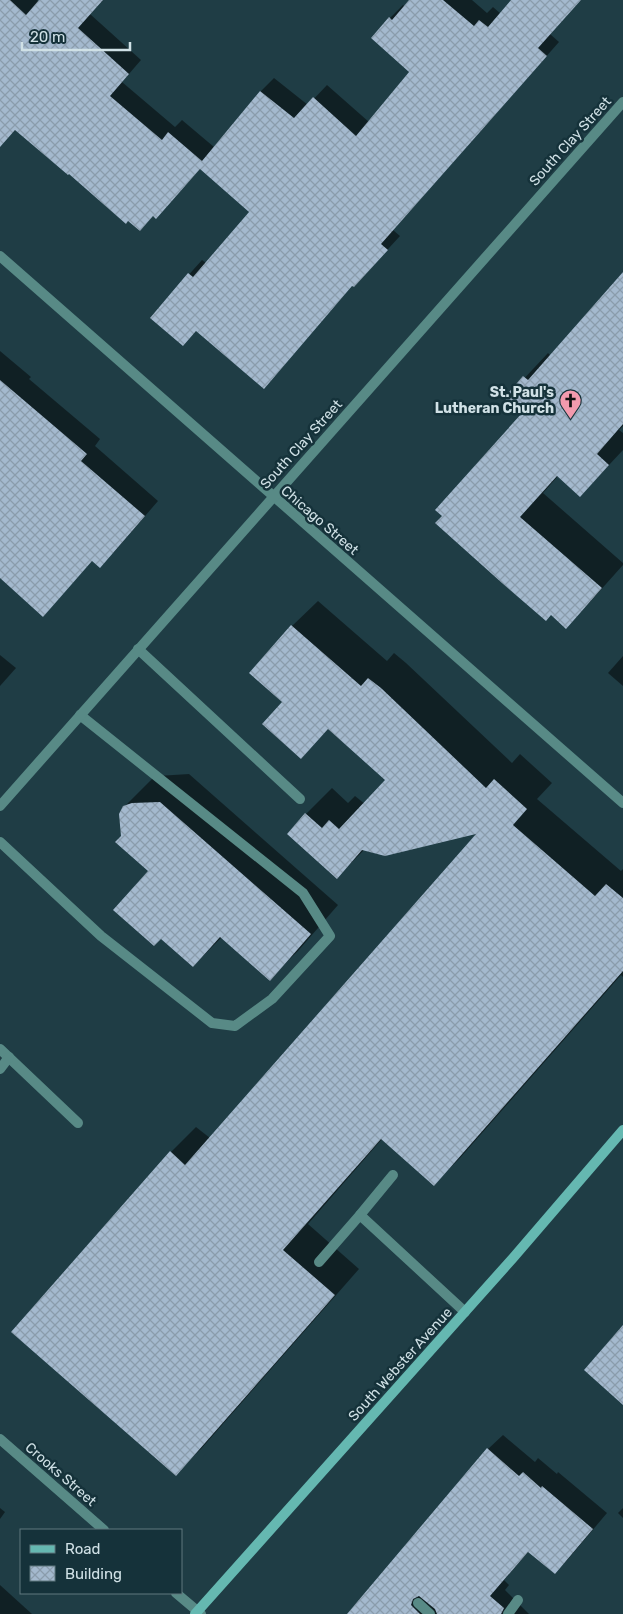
<svg xmlns="http://www.w3.org/2000/svg" width="623" height="1614" font-family="Rubik,sans-serif">
<defs>
<pattern id="building-cross-hatch" width="8" height="8" patternUnits="userSpaceOnUse" patternTransform="scale(1.25)"><rect width="8" height="8" fill="#a4b9ce"/><path d="M0 0l8 8M0 8l8-8" fill="none" stroke="#8a9cac"/></pattern>
</defs>
<rect width="100%" height="100%" fill="#1f3d45"/>
<g fill="#0007">
<path d="M0,0H37L39,2L41,0H103L90,14L141,60L122,82L175,127L182,120L214,147L261,91L274,78L308,105L327,85L369,122L410,71L390,18L403,5L405,7L411,0H472L487,13L493,7L501,14L513,0H580L550,34L559,42L393,230L400,236L367,272L353,285L197,330L183,345L151,317L202,260L206,263L251,212L201,168L156,217L69,173L16,129L1,144Z"/>
<path d="M623,274V426L619,430L623,433V450L580,496L558,476L543,493L623,563V565L589,603L566,627L551,614L503,582L523,413L506,398L548,353L551,356Z"/>
<path d="M0,351L31,377L29,379L100,439L95,446L158,501L114,552L93,560L0,577Z"/>
<path d="M318,601L387,661L394,653L406,663L512,763L520,754L552,783L537,799L621,871L623,869V977L621,975L460,1158L434,1184L382,1139L308,1224L359,1269L201,1449L175,1474L171,1152L196,1127L210,1138L479,832L365,849L337,877L306,814L332,788L348,803L355,796L365,804L387,780L329,728L301,757L284,702L292,626Z"/>
<path d="M0,655L16,668L0,686Z"/>
<path d="M623,656V686L608,673Z"/>
<path d="M189,774L338,905L298,951L269,979L222,937L193,966L150,871L122,836L124,807L153,778L157,776Z"/>
<path d="M503,1435L535,1462L538,1458L557,1474L558,1472L607,1513L569,1558L555,1573L529,1551L504,1580L509,1585L505,1590L529,1614H355L488,1449Z"/>
<path d="M0,1508L5,1512L0,1519Z"/>
<path d="M623,1508V1518L618,1513Z"/>
<path d="M0,1585L32,1614H0Z"/>
</g>
<g fill="url(#building-cross-hatch)">
<path d="M0,0H10L26,15L39,0H103L78,28L129,74L110,96L162,140L168,132L202,161L260,91L294,118L313,97L356,136L409,72L371,38L389,17L392,20L409,0H443L474,26L479,20L488,27L511,0H581L538,48L547,56L381,244L388,250L354,287L352,286L264,389L196,331L183,346L150,318L188,273L193,277L249,212L200,169L156,219L153,216L140,231L128,221L126,224L69,174L68,175L15,130L0,147Z"/>
<path d="M623,272V424L597,454L609,465L580,497L557,476L520,517L602,588L566,629L551,615L546,621L502,583L435,523L442,516L435,510L522,413L504,398L523,376L528,380Z"/>
<path d="M0,380L87,454L81,461L145,516L100,568L92,561L43,617L0,578Z"/>
<path d="M291,625L361,686L368,678L381,688L486,788L494,779L527,809L513,825L595,896L606,884L623,898V971L434,1186L381,1139L283,1250L335,1295L176,1476L11,1332L170,1151L185,1165L476,834L385,856L362,850L337,879L287,834L305,813L322,828L329,820L339,829L385,780L328,729L301,759L262,724L282,702L249,673Z"/>
<path d="M160,802L311,934L270,981L220,937L193,967L161,939L154,946L113,910L148,871L115,842L121,836L119,814L123,806L132,803Z"/>
<path d="M623,1325V1405L584,1370Z"/>
<path d="M487,1448L519,1476L523,1472L541,1488L542,1486L593,1529L555,1574L528,1552L490,1596L504,1608L501,1614H437L435,1609L419,1596L413,1599L411,1605L420,1614H347Z"/>
</g>
<g fill="none" stroke-linecap="round" stroke-linejoin="round">
<g stroke="#588a86" stroke-width="10">
<path d="M138,649L300,799"/>
<path d="M0,842L101,936L212,1023L235,1026L272,999L330,936L303,893L80,715"/>
<path d="M0,1049L78,1123"/>
<path d="M0,1069L9,1057"/>
<path d="M360,1215L393,1175"/>
<path d="M319,1262L360,1215L465,1312"/>
<path d="M418,1603L430,1614"/>
<path d="M508,1614L518,1600"/>
</g>
<g stroke="#588a86" stroke-width="10">
<path d="M0,256L623,803"/>
<path d="M0,806L623,102"/>
<path d="M0,1439L104,1530"/>
<path d="M176,1593L201,1614"/>
</g>
<path stroke="#65b8b1" stroke-width="10" d="M195,1614L513,1258L623,1130"/>
</g>
<defs>
<symbol id="church-pin" viewBox="-11 -11 22 30"><path d="M0 17L-7.5 6A9.5 9.5 0 1 1 7.5 6Z" fill="#f29aae" stroke="#15323a"/><path d="M-1.2-6h2.4v3.5h3.3v2.4h-3.3V6h-2.4V-.1h-3.3v-2.4h3.3Z" fill="#111"/></symbol>
</defs>
<g fill-rule="evenodd">
<use href="#church-pin" x="558" y="388" width="25" height="34"/>
</g>
<g text-anchor="middle" stroke-width="5" stroke-linejoin="round" paint-order="stroke">
<g font-size="14" fill="#d0e1e6" stroke="#15323a">
<text transform="translate(570 141) rotate(-48)" y="5">South Clay Street</text>
<text transform="translate(301 444) rotate(-48)" y="5">South Clay Street</text>
<text transform="translate(320 520) rotate(41)" y="5">Chicago Street</text>
<text transform="translate(400 1364) rotate(-48)" y="5">South Webster Avenue</text>
<text transform="translate(61 1474) rotate(41)" y="5">Crooks Street</text>
</g>
<g font-size="14" font-weight="bold" fill="#d0e1e6" stroke="#15323a" text-anchor="end">
<text x="554" y="397">St. Paul's<tspan x="554" dy="16">Lutheran Church</tspan></text>
</g>
</g>
<rect x="20" y="1529" width="162" height="65" fill="#15323a" stroke="#60787f"/>
<rect x="30" y="1545" width="25" height="8" fill="#65b8b1" stroke="#60787f"/>
<text x="65" y="1554" font-size="15" fill="#d0e1e6">Road</text>
<rect x="30" y="1566" width="25" height="15" fill="url(#building-cross-hatch)" stroke="#60787f"/>
<text x="65" y="1579" font-size="15" fill="#d0e1e6">Building</text>
<path d="M22 42v8h108v-8" fill="none" stroke="#d0e1e6" stroke-width="2.5"/>
<text x="30" y="42" font-size="15" fill="#d0e1e6" stroke="#15323a" stroke-width="4" paint-order="stroke">20 m</text>
</svg>
